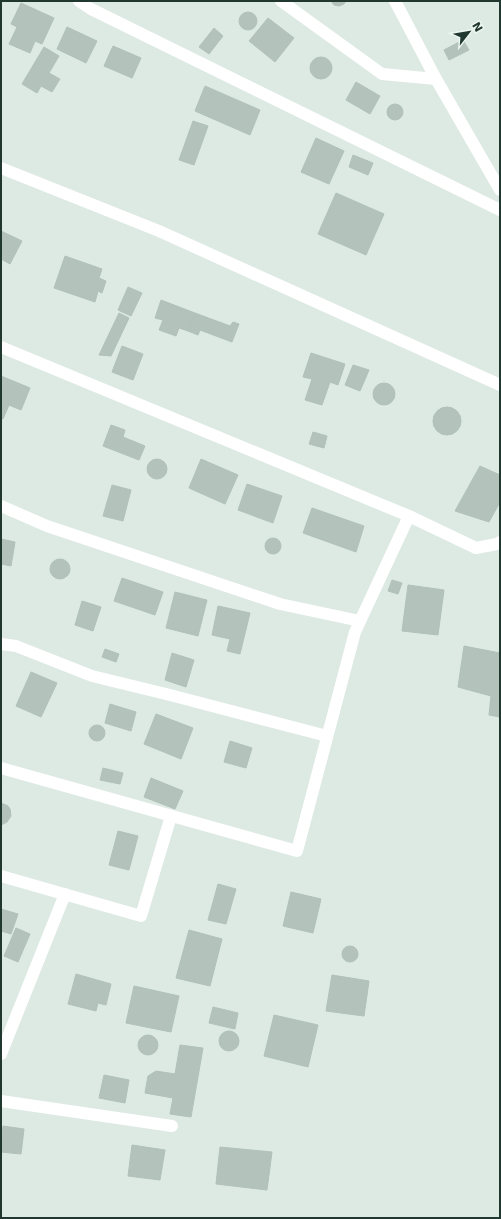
<svg xmlns="http://www.w3.org/2000/svg" width="501" height="1219" font-family="'DejaVu Sans',sans-serif">
<rect width="100%" height="100%" fill="#dde9e3"/>
<g fill="#b3c3bc" stroke="#b0c2ba">
<path d="M331,1H346L344,4L339,6L334,5Z"/>
<path d="M21,3L54,18L42,44L35,41L30,53L9,44L17,27L11,24Z"/>
<circle cx="248" cy="21" r="9"/>
<path d="M268,18L294,38L275,62L249,41Z"/>
<path d="M67,27L97,41L86,63L57,49Z"/>
<path d="M214,28L223,36L209,54L199,47Z"/>
<path d="M463,40L469,50L449,60L444,50Z"/>
<path d="M113,46L141,58L132,78L104,66Z"/>
<path d="M44,47L59,56L49,73L60,79L52,92L41,86L37,93L22,84Z"/>
<circle cx="321" cy="68" r="11"/>
<path d="M356,82L380,96L370,114L346,100Z"/>
<path d="M205,86L260,110L250,135L195,111Z"/>
<circle cx="395" cy="112" r="8"/>
<path d="M193,121L208,126L194,165L179,160Z"/>
<path d="M316,138L344,151L329,184L301,172Z"/>
<path d="M353,155L373,163L368,175L349,167Z"/>
<path d="M336,193L384,214L366,255L318,234Z"/>
<path d="M1,231L22,241L10,264L1,259Z"/>
<path d="M65,256L102,269L99,278L106,281L102,293L98,291L95,302L54,288Z"/>
<path d="M128,287L142,293L131,316L118,310Z"/>
<path d="M161,300L195,313L188,331L179,328L176,336L159,330L163,320L155,318Z"/>
<path d="M119,313L129,318L111,356L99,355Z"/>
<path d="M195,313L230,326L233,322L239,324L232,342L200,330L198,335L188,331Z"/>
<path d="M122,346L143,354L133,380L112,372Z"/>
<path d="M311,353L345,364L338,385L330,382L322,405L305,400L312,379L303,377Z"/>
<path d="M353,365L369,370L360,391L345,385Z"/>
<path d="M1,376L30,388L21,410L9,405L3,419L1,418Z"/>
<circle cx="384" cy="394" r="11"/>
<circle cx="447" cy="421" r="14"/>
<path d="M111,425L125,430L123,437L145,446L139,460L103,446Z"/>
<path d="M313,432L327,436L324,448L309,444Z"/>
<circle cx="157" cy="469" r="10"/>
<path d="M201,459L238,475L225,504L189,488Z"/>
<path d="M480,466L500,475V502L489,522L455,511Z"/>
<path d="M247,484L282,496L273,523L238,510Z"/>
<path d="M112,485L131,490L123,521L103,516Z"/>
<path d="M312,508L364,526L356,552L303,533Z"/>
<circle cx="273" cy="546" r="8"/>
<path d="M1,539L15,542L11,566L1,564Z"/>
<circle cx="60" cy="569" r="10"/>
<path d="M122,578L163,592L155,615L114,601Z"/>
<path d="M392,580L402,583L398,594L388,591Z"/>
<path d="M408,585L444,590L438,635L402,631Z"/>
<path d="M175,592L207,600L198,636L166,628Z"/>
<path d="M82,601L101,607L93,631L75,625Z"/>
<path d="M218,606L250,613L240,654L227,651L230,639L212,635Z"/>
<path d="M464,646L500,653V717L489,715L491,696L458,687Z"/>
<path d="M105,649L119,654L116,662L102,657Z"/>
<path d="M172,653L194,660L186,687L165,680Z"/>
<path d="M31,672L57,683L41,717L16,706Z"/>
<path d="M110,704L136,712L131,731L105,723Z"/>
<path d="M156,714L193,728L181,759L144,744Z"/>
<circle cx="97" cy="733" r="8"/>
<path d="M230,741L252,748L246,768L224,762Z"/>
<path d="M103,768L123,773L120,784L100,780Z"/>
<path d="M151,778L183,791L175,809L144,797Z"/>
<path d="M1,803L8,806L10,809L11,816L7,822L1,825Z"/>
<path d="M118,831L138,836L129,870L109,865Z"/>
<path d="M218,884L236,889L226,924L208,920Z"/>
<path d="M291,892L321,899L313,933L283,926Z"/>
<path d="M1,909L18,914L11,934L1,931Z"/>
<path d="M16,928L30,934L18,962L4,956Z"/>
<path d="M189,930L222,939L210,986L176,978Z"/>
<circle cx="350" cy="954" r="8"/>
<path d="M76,974L111,984L106,1005L98,1003L96,1011L68,1004Z"/>
<path d="M332,975L369,981L364,1016L326,1011Z"/>
<path d="M134,986L179,996L171,1032L126,1023Z"/>
<path d="M213,1007L238,1013L235,1029L209,1023Z"/>
<path d="M274,1015L318,1025L308,1067L264,1056Z"/>
<circle cx="229" cy="1041" r="10"/>
<circle cx="148" cy="1045" r="10"/>
<path d="M180,1045L203,1048L191,1117L170,1114L173,1098L145,1093L148,1076L156,1071L175,1074Z"/>
<path d="M104,1075L129,1080L125,1103L99,1098Z"/>
<path d="M3,1126L24,1129L21,1154L1,1152Z"/>
<path d="M132,1145L165,1150L160,1180L128,1176Z"/>
<path d="M220,1147L272,1152L267,1190L216,1184Z"/>
</g>
<g fill="none" stroke-linecap="round" stroke-linejoin="round">
<g stroke="#fff" stroke-width="12">
<path d="M79,1L91,9L500,210"/>
<path d="M281,1L382,74L436,79"/>
<path d="M395,1L436,79L500,190"/>
<path d="M1,347L409,516L476,548L497,544L500,542"/>
<path d="M1,506L47,526L280,604L360,621"/>
<path d="M1,644L16,646L92,676L170,695L327,736"/>
<path d="M1,768L297,851L355,632L409,516"/>
<path d="M1,876L141,916L171,816"/>
<path d="M1,1054L65,894"/>
<path d="M1,1101L172,1126"/>
</g>
<path stroke="#fff" stroke-width="12" d="M1,168L159,231L500,385"/>
</g>
<rect width="501" height="1219" fill="none" stroke="#203830" stroke-width="4"/>
<g transform="translate(469 32) rotate(59)" stroke="#edf6f1" stroke-width="3" paint-order="stroke">
<path d="M0-3L7 15L0 10L-7 15Z" fill="#203830"/>
<text y="-6" font-size="11" font-weight="bold" text-anchor="middle" fill="#203830">N</text>
</g>
</svg>
